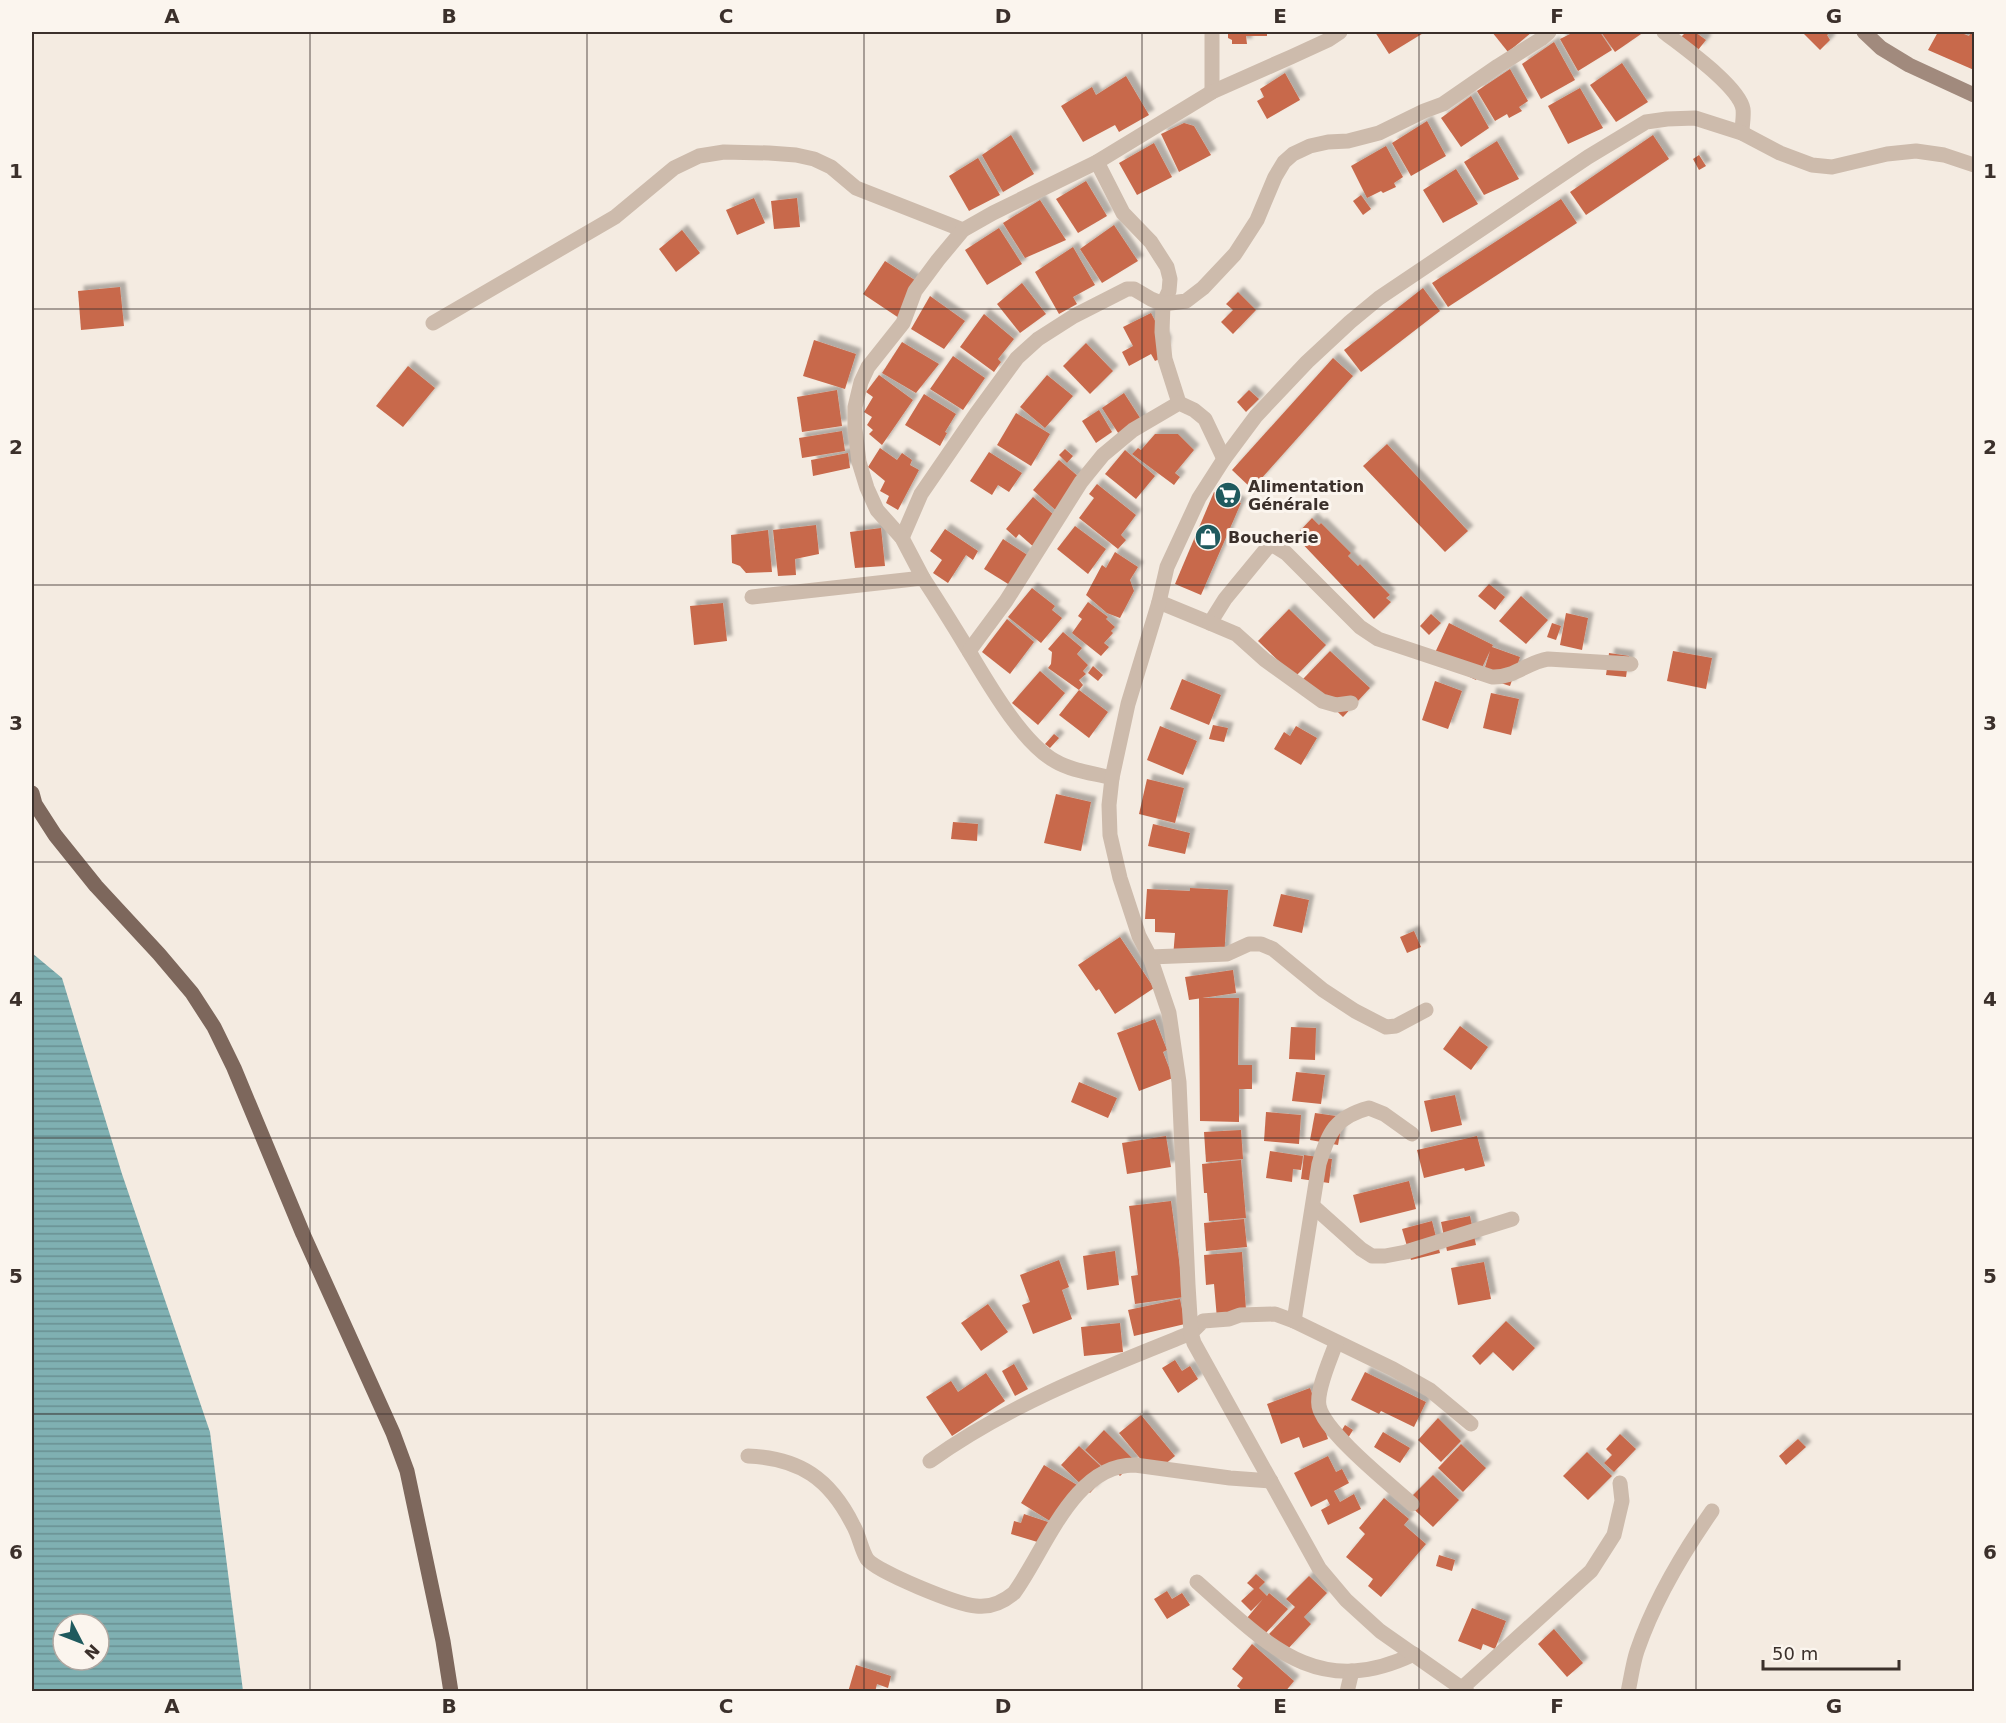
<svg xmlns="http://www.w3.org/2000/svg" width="2006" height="1723" font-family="'DejaVu Sans',sans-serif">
<defs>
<pattern id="water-rules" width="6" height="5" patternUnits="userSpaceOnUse" patternTransform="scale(1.5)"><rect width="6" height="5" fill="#7fb0b2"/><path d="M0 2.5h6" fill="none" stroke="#699091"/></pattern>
<filter id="shadow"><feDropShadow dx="5.5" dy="-5.5" stdDeviation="1.5" flood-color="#0004"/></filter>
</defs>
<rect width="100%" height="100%" fill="#f4ebe1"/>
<path fill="url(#water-rules)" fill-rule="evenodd" d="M32,953L62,978L122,1174L210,1432L243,1691H32ZM63,1624H99V1660H63Z"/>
<g fill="#c8694b" filter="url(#shadow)">
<path d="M1228,32H1267V36H1246L1247,44H1232V40L1228,38Z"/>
<path d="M1375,32H1425L1389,54Z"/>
<path d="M1492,32H1532L1508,52Z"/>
<path d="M1574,32H1600L1612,50L1578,71L1560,39Z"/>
<path d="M1601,32H1644L1615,52Z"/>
<path d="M1686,32H1695L1706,40L1698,50L1681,37Z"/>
<path d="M1802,32H1831L1827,35L1830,40L1820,50Z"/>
<path d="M1938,32H1959L1969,36L1971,32H1974V70L1928,50Z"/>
<path d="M1554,42L1575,80L1541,99L1522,64Z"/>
<path d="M1622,63L1648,102L1616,122L1590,85Z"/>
<path d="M1510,69L1528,101L1519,107L1522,111L1509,118L1507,114L1495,121L1477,91Z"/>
<path d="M1285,73L1300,100L1267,119L1257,101L1264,97L1260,89Z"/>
<path d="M1126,76L1149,115L1119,132L1115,125L1083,142L1061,106L1092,87L1096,95Z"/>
<path d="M1580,88L1603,128L1568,144L1548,106Z"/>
<path d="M1471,96L1489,128L1461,147L1441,118Z"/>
<path d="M1427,121L1446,156L1411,176L1392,143Z"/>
<path d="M1184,123L1194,126L1211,155L1179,172L1161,134Z"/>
<path d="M1011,135L1034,174L1003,192L982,155Z"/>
<path d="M1653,135L1669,159L1586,215L1570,192Z"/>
<path d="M1497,141L1519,179L1484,195L1464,162Z"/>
<path d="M1154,143L1172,177L1137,195L1119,163Z"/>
<path d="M1386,146L1403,177L1394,183L1396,187L1383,193L1381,191L1367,198L1351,166Z"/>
<path d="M1699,155L1706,166L1699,170L1693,159Z"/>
<path d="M978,158L1000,195L969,211L949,176Z"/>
<path d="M1456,169L1478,204L1443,223L1423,190Z"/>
<path d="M1086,181L1107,216L1078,233L1056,199Z"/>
<path d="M1361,195L1371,209L1363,215L1353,201Z"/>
<path d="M754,198L765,223L737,235L726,210Z"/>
<path d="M797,198L800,227L774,229L771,201Z"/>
<path d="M1561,199L1577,223L1448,307L1432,283Z"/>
<path d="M1040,200L1066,240L1025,258L1003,223Z"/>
<path d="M1114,225L1138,261L1102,283L1080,249Z"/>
<path d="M999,228L1022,264L987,285L965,250Z"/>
<path d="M682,230L700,253L676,272L659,249Z"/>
<path d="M1073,247L1095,285L1073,297L1077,304L1059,314L1035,272Z"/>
<path d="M885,261L921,284L899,318L863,294Z"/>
<path d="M1022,283L1046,314L1020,333L997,304Z"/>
<path d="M120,287L124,326L81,330L78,291Z"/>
<path d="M1423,288L1440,311L1361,372L1344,350Z"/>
<path d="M1238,292L1256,310L1233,334L1221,322L1233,310L1226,304Z"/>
<path d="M930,296L965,321L944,349L911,329Z"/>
<path d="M1151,313L1166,342L1164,357L1155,361L1151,354L1129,366L1122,352L1133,346L1123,327Z"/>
<path d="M984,314L1014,339L998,359L1001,362L994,372L960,347Z"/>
<path d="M814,340L856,354L845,389L803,376Z"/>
<path d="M902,342L939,364L916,393L882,373Z"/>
<path d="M1086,343L1113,371L1090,394L1063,366Z"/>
<path d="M953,356L985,378L963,410L930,389Z"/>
<path d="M1333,358L1353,376L1252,489L1232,470Z"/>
<path d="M408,366L435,388L403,427L376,406Z"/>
<path d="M879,375L913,400L882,445L869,434L873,430L867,425L872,417L864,412L873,397L866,392Z"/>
<path d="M1047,375L1073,396L1045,428L1020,407Z"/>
<path d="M837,390L842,426L802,432L797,397Z"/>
<path d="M1249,390L1259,399L1246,412L1237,402Z"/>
<path d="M1124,393L1144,424L1122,439L1102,408Z"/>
<path d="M924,394L956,414L945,432L947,433L940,446L905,425Z"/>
<path d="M1099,410L1112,432L1096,443L1082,421Z"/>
<path d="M1016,413L1050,434L1031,466L997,445Z"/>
<path d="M842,431L845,451L802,458L799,438Z"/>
<path d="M1155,434H1178L1194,450L1175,473L1180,477L1174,485L1132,454L1138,448L1141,450Z"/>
<path d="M1387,444L1468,531L1445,552L1363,466Z"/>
<path d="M880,448L897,460L902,453L912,460L910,465L919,470L898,510L886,503L889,496L880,491L885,481L868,467Z"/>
<path d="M1065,449L1073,456L1067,463L1059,455Z"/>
<path d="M1125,450L1155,476L1136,499L1105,474Z"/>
<path d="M989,452L1022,473L1009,492L998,485L992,495L970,481Z"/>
<path d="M848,453L850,468L813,476L811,460Z"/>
<path d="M1059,460L1086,483L1060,514L1033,490Z"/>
<path d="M1097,484L1136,515L1121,535L1126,540L1118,549L1079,518L1094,498L1089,494Z"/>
<path d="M1214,492L1241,503L1201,595L1175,584Z"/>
<path d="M1033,497L1061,521L1036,549L1019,534L1016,538L1006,529Z"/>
<path d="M1312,518L1319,525L1321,523L1351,553L1348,556L1358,566L1360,564L1390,595L1386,598L1391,602L1374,619L1295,536Z"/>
<path d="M816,525L819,554L795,559L796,575L778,576L773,530Z"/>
<path d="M1075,526L1106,549L1088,574L1057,549Z"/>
<path d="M881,528L885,566L855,568L850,532Z"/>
<path d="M945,529L978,551L973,560L966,555L948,583L933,573L942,560L930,551Z"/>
<path d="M768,530L772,572L746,573L740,566L732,563L731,535Z"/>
<path d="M1003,539L1032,558L1013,587L984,569Z"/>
<path d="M1115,552L1138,567L1130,580L1134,591L1120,618L1107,613L1086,595L1102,565L1106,568Z"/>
<path d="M1489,584L1505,597L1495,610L1478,596Z"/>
<path d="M1032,588L1055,606L1052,610L1062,618L1041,643L1008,617Z"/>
<path d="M1521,596L1548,620L1526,644L1499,621Z"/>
<path d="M1088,602L1108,617L1106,619L1115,627L1111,631L1113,633L1104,643L1109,647L1101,656L1072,633L1082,619L1078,616Z"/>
<path d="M723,603L727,641L694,645L690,606Z"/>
<path d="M1289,609L1326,645L1295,677L1258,641Z"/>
<path d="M1566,613L1588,618L1582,650L1560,645Z"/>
<path d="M1431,614L1441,623L1429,635L1420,626Z"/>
<path d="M1007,619L1034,642L1010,674L982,652Z"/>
<path d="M1449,623L1493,645L1492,647L1520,657L1510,686L1482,677L1490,651L1476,680L1432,659Z"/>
<path d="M1552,623L1561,626L1556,640L1547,637Z"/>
<path d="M1063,632L1082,648L1077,654L1088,665L1083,671L1086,674L1079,680L1083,685L1079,690L1048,668L1051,664L1052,652L1048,649Z"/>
<path d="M1330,651L1370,688L1343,717L1303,679Z"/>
<path d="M1673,651L1712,658L1706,689L1667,681Z"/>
<path d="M1609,653L1629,656L1626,677L1606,675Z"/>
<path d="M1093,666L1103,675L1098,681L1088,673Z"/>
<path d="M1040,671L1065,693L1038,725L1012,703Z"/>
<path d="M1182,679L1221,695L1209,725L1170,709Z"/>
<path d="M1435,681L1462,691L1448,729L1422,720Z"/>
<path d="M1079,690L1108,712L1089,738L1059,715Z"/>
<path d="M1491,693L1519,699L1511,735L1483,728Z"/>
<path d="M1213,725L1228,728L1224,742L1209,739Z"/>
<path d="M1160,726L1197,741L1183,775L1147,760Z"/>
<path d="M1296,726L1317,738L1301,765L1274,749L1284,732L1290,736Z"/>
<path d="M1054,734L1059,738L1050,748L1045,744Z"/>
<path d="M1147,779L1184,788L1175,823L1139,814Z"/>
<path d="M1056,794L1091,802L1081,851L1044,843Z"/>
<path d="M953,822L978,824L977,841L951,839Z"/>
<path d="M1153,824L1190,833L1185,854L1148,846Z"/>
<path d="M1190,888L1228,890L1224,960L1173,957L1175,933L1155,932V919H1145L1147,889L1190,891Z"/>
<path d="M1281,894L1309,900L1302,933L1273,926Z"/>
<path d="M1414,931L1421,947L1407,953L1400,937Z"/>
<path d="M1120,937L1154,988L1115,1014L1099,989L1096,991L1078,965Z"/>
<path d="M1233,970L1236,993L1189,1000L1185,977Z"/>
<path d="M1199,998H1239L1238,1065H1252V1089H1239V1122L1200,1121Z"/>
<path d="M1155,1019L1167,1050L1163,1052L1173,1078L1139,1091L1117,1033Z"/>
<path d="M1460,1026L1488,1047L1471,1070L1443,1049Z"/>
<path d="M1291,1027L1316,1028L1315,1060L1289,1059Z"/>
<path d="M1296,1072L1325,1075L1321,1104L1292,1101Z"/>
<path d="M1079,1082L1117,1098L1108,1118L1071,1102Z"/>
<path d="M1455,1095L1462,1125L1431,1132L1424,1101Z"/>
<path d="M1266,1112L1301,1115L1299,1144L1264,1141Z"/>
<path d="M1315,1113L1343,1117L1338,1145L1310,1140Z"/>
<path d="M1241,1130L1243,1159L1206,1162L1204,1132Z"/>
<path d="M1166,1136L1171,1167L1127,1174L1122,1143Z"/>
<path d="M1477,1136L1485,1166L1465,1171L1464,1168L1424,1178L1417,1150Z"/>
<path d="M1270,1151L1303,1156L1301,1170L1293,1169L1292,1182L1266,1178Z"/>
<path d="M1304,1155L1332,1159L1329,1183L1301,1179Z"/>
<path d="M1241,1160L1246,1218L1209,1221L1207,1193H1204L1202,1164Z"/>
<path d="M1409,1181L1416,1209L1360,1223L1353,1195Z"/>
<path d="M1171,1201L1184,1297L1135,1304L1131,1276L1138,1275L1129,1206Z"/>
<path d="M1470,1216L1476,1245L1447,1251L1441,1222Z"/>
<path d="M1244,1219L1247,1247L1206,1251L1204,1223Z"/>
<path d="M1432,1221L1440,1253L1411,1260L1402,1229Z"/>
<path d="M1115,1251L1119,1285L1087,1290L1083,1256Z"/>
<path d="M1242,1252L1246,1310L1217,1319L1214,1284L1206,1285L1204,1255Z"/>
<path d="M1059,1260L1069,1287L1062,1290L1072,1319L1033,1334L1022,1305L1030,1302L1020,1275Z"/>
<path d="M1484,1262L1491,1299L1458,1305L1451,1268Z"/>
<path d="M1180,1299L1185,1324L1134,1336L1128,1310Z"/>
<path d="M988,1304L1008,1332L981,1351L961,1323Z"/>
<path d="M1506,1321L1535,1348L1513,1371L1493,1352L1480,1365L1472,1356Z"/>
<path d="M1120,1323L1123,1352L1084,1356L1081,1327Z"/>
<path d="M1175,1360L1182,1371L1190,1366L1198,1379L1178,1393L1162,1368Z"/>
<path d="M1014,1364L1028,1389L1015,1396L1002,1371Z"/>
<path d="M1365,1372L1426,1402L1414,1427L1381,1411L1379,1414L1351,1400Z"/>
<path d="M986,1373L1005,1401L952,1436L926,1397L951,1381L958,1392Z"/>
<path d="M1310,1388L1328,1439L1303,1448L1299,1437L1281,1444L1267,1404Z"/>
<path d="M1141,1415L1175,1456L1153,1474L1119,1433Z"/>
<path d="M1438,1418L1461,1441L1441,1462L1418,1440Z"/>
<path d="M1345,1425L1353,1430L1348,1438L1340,1433Z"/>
<path d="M1104,1430L1135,1461L1120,1476L1109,1465L1105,1469L1085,1450Z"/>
<path d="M1383,1432L1410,1448L1400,1463L1374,1447Z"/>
<path d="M1620,1434L1636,1449L1614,1472L1604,1463L1612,1455L1606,1449Z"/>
<path d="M1798,1439L1806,1447L1786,1465L1779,1456Z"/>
<path d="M1461,1444L1486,1468L1463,1492L1438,1468Z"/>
<path d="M1079,1446L1108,1473L1090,1493L1061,1465Z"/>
<path d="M1587,1452L1612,1476L1588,1500L1563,1476Z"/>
<path d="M1328,1456L1336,1472L1342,1469L1349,1483L1334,1491L1340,1502L1354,1494L1361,1509L1328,1525L1321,1510L1330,1505L1327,1499L1311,1507L1294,1473Z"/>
<path d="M1044,1465L1082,1488L1058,1526L1021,1503Z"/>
<path d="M1433,1475L1459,1500L1433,1527L1406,1502Z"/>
<path d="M1384,1498L1409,1519L1404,1525L1426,1544L1381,1597L1368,1586L1373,1579L1346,1557L1365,1534L1359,1528Z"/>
<path d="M1024,1514L1051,1523L1044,1544L1011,1534L1014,1521L1021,1523Z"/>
<path d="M1439,1555L1455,1560L1452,1571L1436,1566Z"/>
<path d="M1256,1574L1265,1582L1259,1588L1267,1596L1269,1593L1288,1609L1265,1634L1247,1618L1263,1599L1251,1611L1241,1601L1254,1589L1247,1583Z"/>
<path d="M1309,1576L1327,1593L1304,1617L1311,1624L1286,1651L1269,1634L1295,1607L1286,1599Z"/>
<path d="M1167,1591L1172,1599L1182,1593L1190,1605L1167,1619L1154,1599Z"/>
<path d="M1472,1608L1506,1621L1495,1649L1483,1644L1481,1650L1458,1641Z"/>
<path d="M1554,1629L1583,1663L1567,1677L1538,1644Z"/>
<path d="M1252,1644L1294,1681L1285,1692H1244L1237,1686L1243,1678L1232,1669Z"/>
<path d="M856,1665L891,1676L888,1688L877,1684L875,1692H848Z"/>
</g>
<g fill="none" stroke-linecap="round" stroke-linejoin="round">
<g stroke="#cdbbac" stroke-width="15">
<path d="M1664,32C1683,47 1739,86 1743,109C1744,116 1742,125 1742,133"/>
<path d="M1212,92V32"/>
<path d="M1097,162L1123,213L1151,242L1167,267L1170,279L1169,291L1163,304L1162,332L1165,359L1179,403"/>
<path d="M433,323L615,217L674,168L699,156L724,152L769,153L796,155L814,159L831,167L856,188L963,230"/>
<path d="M902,538L921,494L976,414L1017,358L1038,339L1074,316L1127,289H1134L1151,299L1163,304L1186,301L1203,288L1235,254L1257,220L1275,177L1284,162L1293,154L1310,146L1328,142L1348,141L1379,133L1424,111L1443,104L1498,66L1541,39L1549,32"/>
<path d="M923,578L902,538L877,510L867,488L859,462L855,429V407L861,382L868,367L903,323L915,291L938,260L963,230L993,213L1097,162L1212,92L1291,57L1328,40L1340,32"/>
<path d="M752,597L923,578C938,601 953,625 967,648C987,681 1021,742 1055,761C1072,771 1093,773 1112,778"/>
<path d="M1159,602L1210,623L1225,599L1267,548L1273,545L1286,553L1360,627L1378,639L1492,677C1515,678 1527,662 1548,659L1631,664"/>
<path d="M1210,623L1236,634L1265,660L1322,701L1336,705L1351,703"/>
<path d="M969,651L1006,601L1081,482L1103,455L1133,430L1179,403L1194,410L1205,419L1224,459"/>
<path d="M1150,957L1227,954L1249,944H1261L1273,949L1323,990L1355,1011L1386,1027L1396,1026L1426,1010"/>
<path d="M1313,1206L1361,1249L1372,1256H1385L1406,1252L1512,1219"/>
<path d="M1294,1321L1393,1369L1430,1390L1471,1424"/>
<path d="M1336,1343C1331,1358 1316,1390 1319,1406C1324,1432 1391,1485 1412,1504"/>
<path d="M748,1456C800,1458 830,1479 853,1525C859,1535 861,1549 867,1559C877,1572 958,1605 976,1606C991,1608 1003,1602 1014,1593C1045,1551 1073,1464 1135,1465L1230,1478L1271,1481"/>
<path d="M930,1461C1009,1404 1101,1369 1191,1333L1203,1321L1229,1319L1240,1315L1275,1314L1294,1321L1319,1164C1328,1133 1335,1117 1369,1108L1384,1114L1412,1134"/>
<path d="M1197,1582C1266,1643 1316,1701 1414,1654"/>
<path d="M1462,1688L1591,1571L1614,1535L1622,1501L1620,1483"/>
<path d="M1347,1692L1352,1671"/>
<path d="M1467,1692L1380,1631L1346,1600L1319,1568L1194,1343L1191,1333L1188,1285L1179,1082L1169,1013L1150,957L1139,936L1120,878L1110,835L1109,805L1112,778L1128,704L1159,602L1167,567L1199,498L1224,459L1256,416L1307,362L1350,322L1379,298L1489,224L1588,157L1646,122L1667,119L1695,118L1742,133L1780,153L1812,165L1832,167L1887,154L1916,151L1944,155L1974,165"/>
<path d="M1628,1692C1631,1678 1633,1663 1637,1651C1654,1601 1682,1554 1712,1511"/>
</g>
<path stroke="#a18a7d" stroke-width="15" d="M1864,32L1881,48L1909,65L1974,95"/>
<path stroke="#7d675c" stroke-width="15" d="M32,793L35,804L55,835L96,886L159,954L192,993L214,1027L234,1068L303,1234L393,1433L407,1471L443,1641L451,1692"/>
</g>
<path fill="none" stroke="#3b302b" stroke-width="1.5" stroke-opacity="0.55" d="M310,32V1692M587,32V1692M864,32V1692M1142,32V1692M1419,32V1692M1696,32V1692M32,309H1974M32,585H1974M32,862H1974M32,1138H1974M32,1414H1974"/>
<defs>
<symbol id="supermarket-disc" viewBox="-11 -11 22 22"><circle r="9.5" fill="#1f5a5e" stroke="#fbf5ee"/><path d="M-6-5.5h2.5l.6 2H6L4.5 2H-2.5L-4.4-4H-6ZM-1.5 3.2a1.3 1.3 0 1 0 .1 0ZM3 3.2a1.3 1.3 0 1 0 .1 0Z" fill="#fff"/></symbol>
<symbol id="shop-disc" viewBox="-11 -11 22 22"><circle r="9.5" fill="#1f5a5e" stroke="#fbf5ee"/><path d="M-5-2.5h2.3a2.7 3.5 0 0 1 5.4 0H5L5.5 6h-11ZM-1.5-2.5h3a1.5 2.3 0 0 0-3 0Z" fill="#fff"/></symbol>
</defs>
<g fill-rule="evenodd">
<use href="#supermarket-disc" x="1213" y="480" width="30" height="30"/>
<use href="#shop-disc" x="1193" y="522" width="30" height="30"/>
</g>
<g text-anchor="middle" stroke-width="6" stroke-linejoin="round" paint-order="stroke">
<g font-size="16" font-weight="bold" fill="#3b302b" stroke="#fbf5ee" text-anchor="start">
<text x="1248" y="492">Alimentation<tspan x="1248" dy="18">Générale</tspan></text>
<text x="1228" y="543">Boucherie</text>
</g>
</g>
<rect width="2006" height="1723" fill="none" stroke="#fbf5ee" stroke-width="66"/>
<g transform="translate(81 1642) rotate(132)"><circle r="28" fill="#fbf5ee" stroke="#aea6a0" stroke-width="1.5"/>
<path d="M0-4.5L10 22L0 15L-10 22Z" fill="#1f5a5e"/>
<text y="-9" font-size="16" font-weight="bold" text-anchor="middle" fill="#3b302b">N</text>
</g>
<path d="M1763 1660v9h136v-9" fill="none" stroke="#3b302b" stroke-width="3"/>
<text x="1772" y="1660" font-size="18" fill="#3b302b" stroke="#fbf5ee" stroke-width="4.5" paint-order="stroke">50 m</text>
<rect x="33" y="33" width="1940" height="1657" fill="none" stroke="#3b302b" stroke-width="2"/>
<g font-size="20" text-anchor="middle" font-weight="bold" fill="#3b302b">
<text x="172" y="23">A</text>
<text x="449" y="23">B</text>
<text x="726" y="23">C</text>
<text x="1003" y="23">D</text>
<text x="1280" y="23">E</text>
<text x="1557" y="23">F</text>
<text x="1834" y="23">G</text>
<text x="16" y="178">1</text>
<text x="1990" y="178">1</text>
<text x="16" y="454">2</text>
<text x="1990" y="454">2</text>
<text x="16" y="730">3</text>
<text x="1990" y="730">3</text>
<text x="16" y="1006">4</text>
<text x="1990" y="1006">4</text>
<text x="16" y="1283">5</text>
<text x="1990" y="1283">5</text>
<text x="16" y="1559">6</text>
<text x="1990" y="1559">6</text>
<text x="172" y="1713">A</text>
<text x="449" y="1713">B</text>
<text x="726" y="1713">C</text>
<text x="1003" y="1713">D</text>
<text x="1280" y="1713">E</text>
<text x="1557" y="1713">F</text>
<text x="1834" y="1713">G</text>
</g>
</svg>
